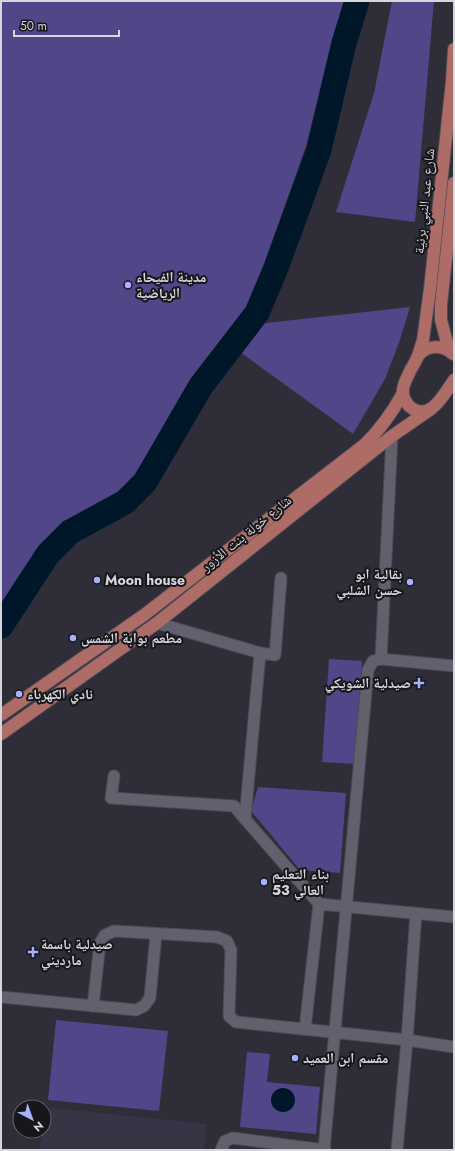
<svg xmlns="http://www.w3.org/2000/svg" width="455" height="1151" font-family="Jost,'Noto Naskh Arabic',sans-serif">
<rect width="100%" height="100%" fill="#2e2d38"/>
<path fill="#363445" d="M44,1107L207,1124L204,1150H40L42,1131H44Z"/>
<g fill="#514687">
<path d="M1,1H344L332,40L306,146L264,264L246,307L190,379L135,475L118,492L88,514L63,521L1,605Z"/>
<path d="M392,1H434L415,222L336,212L374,93Z"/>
<path d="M410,307L399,343L385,379L353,434L240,352L257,324Z"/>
<path d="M329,659L362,661L355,764L322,762Z"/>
<path d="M258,787L346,793L340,873L300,870L251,811Z"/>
<path d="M56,1020L168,1031L159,1111L48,1100Z"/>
<path d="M247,1052L270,1054L267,1082L320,1087L316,1134L240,1127Z"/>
</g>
<circle fill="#001729" cx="283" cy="1100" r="12"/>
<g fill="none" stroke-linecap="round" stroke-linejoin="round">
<path stroke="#001729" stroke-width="25" d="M1,626L48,554L70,532L125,502L145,482L201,386L257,313L276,268L319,150L344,43L357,1"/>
<defs>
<g id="street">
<path d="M157,623L260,653"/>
<path d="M381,659L392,436"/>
<path d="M114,776L111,798L234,806L245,819L260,653L275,655L281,578"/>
<path d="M245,819L319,904"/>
<path d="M1,997L136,1010L144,1006L150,998L156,934"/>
<path d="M93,1006L100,943L105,935L114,931L217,937L227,941L231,950L229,1016L236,1022L407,1040L454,1047"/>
<path d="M305,1029L319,904L454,917"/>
<path d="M221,1150L225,1141L233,1138L325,1150"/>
<path d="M324,1150L368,670L373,661L381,659L454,666"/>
<path d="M397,1150L407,1040L416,913"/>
</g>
<g id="primary">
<path d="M449,350L441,320V305L454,183"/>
<path d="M453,354C443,345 427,344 418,356C416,360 414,365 411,369C408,376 404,382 403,389C402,395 405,401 409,406C430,424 444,394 454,380"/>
<path d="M418,356L423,340L430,289L452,81L454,49"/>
<path d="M1,715L144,615L364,445C381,429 392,413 403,393"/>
<path d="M1,734L157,623L392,436L431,409"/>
</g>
</defs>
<use href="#street" stroke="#4c4b54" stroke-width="13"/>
<use href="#primary" stroke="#4c4b54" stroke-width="14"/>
<use href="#street" stroke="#61606c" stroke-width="11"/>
<use href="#primary" stroke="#ae6c67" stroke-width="12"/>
</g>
<g fill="#a9b0fc" stroke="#16161b" stroke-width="1.5">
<circle cx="128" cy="285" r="4"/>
<circle cx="97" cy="580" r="4"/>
<circle cx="410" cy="582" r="4"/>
<circle cx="73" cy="638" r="4"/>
<path d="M417 677h4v4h4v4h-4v4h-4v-4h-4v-4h4z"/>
<circle cx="19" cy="694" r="4"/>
<circle cx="264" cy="882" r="4"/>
<path d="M31 946h4v4h4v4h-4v4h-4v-4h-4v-4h4z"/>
<circle cx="295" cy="1058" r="4"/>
</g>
<g text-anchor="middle" stroke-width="4" stroke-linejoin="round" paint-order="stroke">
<g font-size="14" fill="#d6d6dd" stroke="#16161b">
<text transform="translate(424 201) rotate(-84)" y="5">شارع عبد النبي برنية</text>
<text transform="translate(246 533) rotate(-39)" y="5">شارع خولة بنت الأزور</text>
</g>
<g font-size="14" font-weight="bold" fill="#d6d6dd" stroke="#16161b" text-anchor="start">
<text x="136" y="282">مدينة الفيحاء<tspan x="136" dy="16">الرياضية</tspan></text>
<text x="402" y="579" text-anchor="end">بقالية ابو<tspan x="402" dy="16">حسن الشلبي</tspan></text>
<text x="105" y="585">Moon house</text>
<text x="81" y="643">مطعم بوابة الشمس</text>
<text x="411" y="688" text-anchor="end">صيدلية الشويكي</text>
<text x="27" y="699">نادي الكهرباء</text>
<text x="272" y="879">بناء التعليم<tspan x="272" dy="16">العالي 53</tspan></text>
<text x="41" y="949">صيدلية باسمة<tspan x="41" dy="16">مارديني</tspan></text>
<text x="303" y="1063">مقسم ابن العميد</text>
</g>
</g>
<rect width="455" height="1151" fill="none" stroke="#d6d6dd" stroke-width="4"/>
<g transform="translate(32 1119) rotate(139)"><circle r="19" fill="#16161b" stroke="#636369"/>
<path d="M0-3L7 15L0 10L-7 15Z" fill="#a9b0fc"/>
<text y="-6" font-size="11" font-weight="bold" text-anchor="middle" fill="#d6d6dd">N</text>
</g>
<path d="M14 30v6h105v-6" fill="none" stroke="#d6d6dd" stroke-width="2"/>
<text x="20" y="30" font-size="12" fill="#d6d6dd" stroke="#16161b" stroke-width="3" paint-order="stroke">50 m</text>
</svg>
